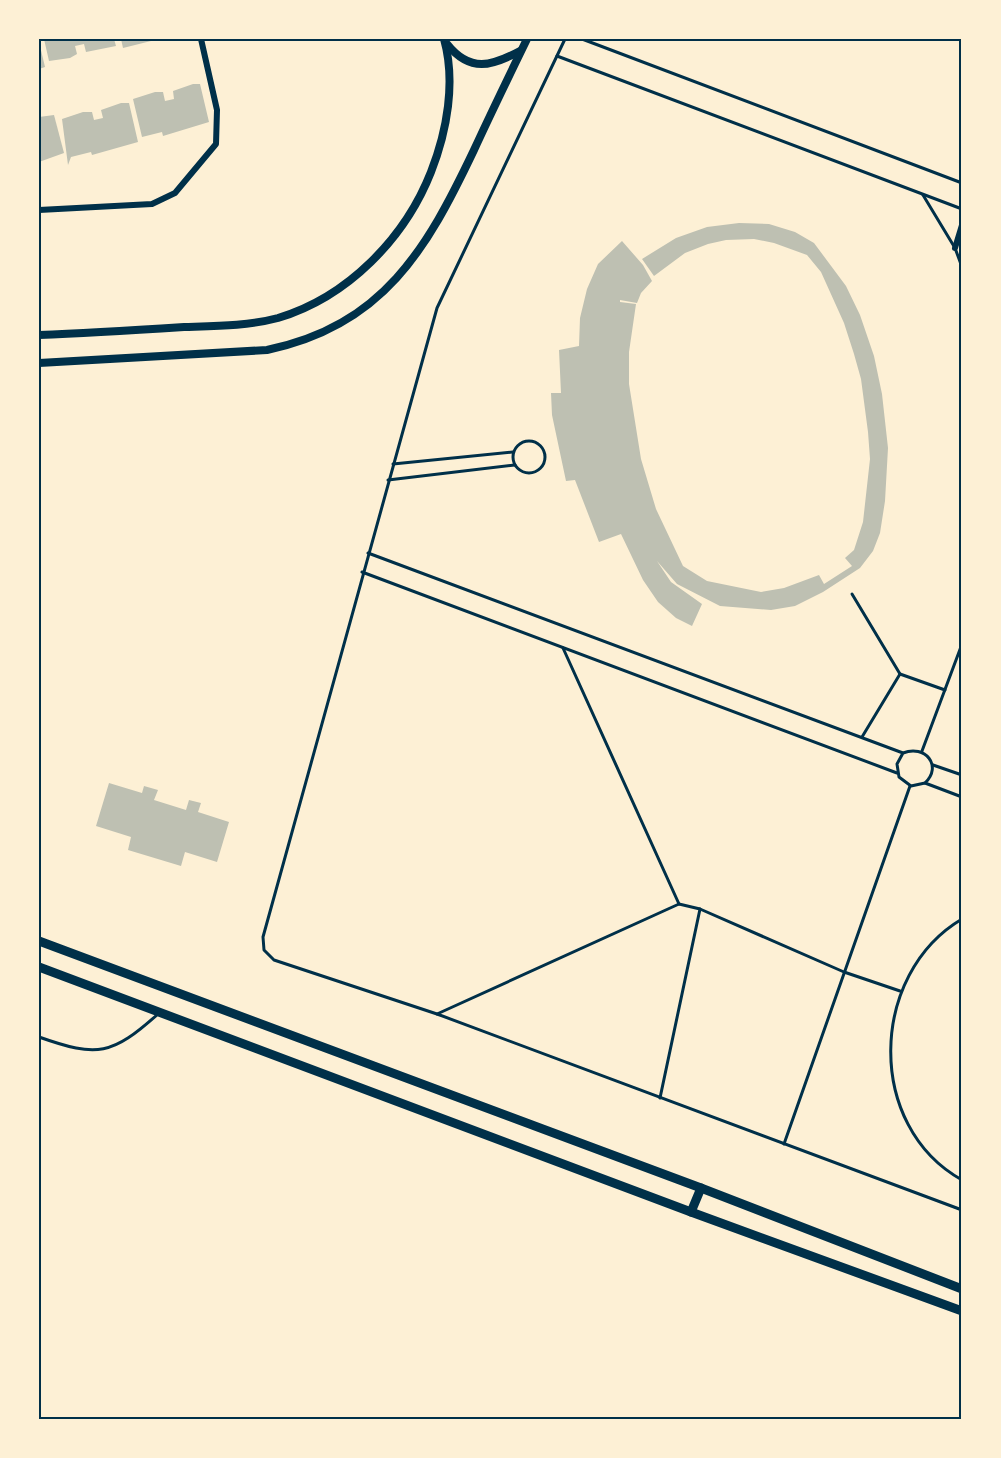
<svg xmlns="http://www.w3.org/2000/svg" width="1001" height="1458" font-family="Cabin,sans-serif">
<rect width="100%" height="100%" fill="#fdf0d5"/>
<g fill="#bec0b2">
<path d="M44,39H114L116,46L86,52L84,44L75,46L77,54L70,58L49,61Z"/>
<path d="M121,39H150L151,41L123,48Z"/>
<path d="M40,46L45,67L39,69V47Z"/>
<path d="M193,84H200L209,122L163,136L162,132L142,137L133,99L155,92H163L165,101L174,99L173,91Z"/>
<path d="M121,103H129L138,142L92,155L91,152L71,157L68,165L62,119L83,112H92L94,120L103,118L101,110Z"/>
<path d="M54,115L64,153L39,162V117Z"/>
<path d="M739,223L769,224L795,232L814,243L846,286L860,315L874,356L882,394L888,448L885,501L880,533L873,551L860,568L823,592L795,606L771,610L720,606L677,584L657,561L671,582L702,604L692,626L676,618L658,602L643,580L621,534L599,542L575,480L566,481L552,415L551,393H561L559,350L579,346L580,318L587,289L598,264L622,241L643,265L652,281L641,293L637,303L620,300V302L636,304L629,352V384L641,459L656,509L683,566L707,581L761,592L784,588L819,575L824,584L852,566L845,558L854,550L863,522L870,459L868,432L861,379L854,354L844,323L821,272L807,255L774,243L754,239L726,240L708,244L685,253L654,276L642,259L676,238L707,227Z"/>
<path d="M109,783L142,793L144,786L158,790L154,800L186,810L189,800L201,803L198,812L229,822L217,862L185,852L181,866L128,850L131,837L96,826Z"/>
</g>
<g fill="none" stroke-linecap="round" stroke-linejoin="round">
<g stroke="#003049" stroke-width="3">
<path d="M565,39L437,308L263,937L264,950L274,960L437,1014L962,1210"/>
<path d="M582,39L962,183"/>
<path d="M557,56L962,209"/>
<path d="M923,195L955,248L962,267"/>
<circle cx="529" cy="457" r="16"/>
<path d="M393,464L513,452"/>
<path d="M388,480L515,465"/>
<path d="M368,553L903,753C925,744 943,766 925,783L911,786L899,777L897,764L903,753"/>
<path d="M362,572L897,773"/>
<path d="M852,594L900,674"/>
<path d="M563,648L679,904"/>
<path d="M862,737L900,674L945,690"/>
<path d="M922,751L962,644"/>
<path d="M933,765L962,775"/>
<path d="M925,783L962,797"/>
<path d="M962,919C869,974 865,1126 962,1180"/>
<path d="M437,1014L679,904L700,909L844,972L900,991"/>
<path d="M39,1037C98,1058 112,1055 158,1014"/>
<path d="M660,1098L700,909"/>
<path d="M784,1144L910,786"/>
</g>
<g stroke="#003049" stroke-width="6">
<path d="M39,210L152,204L175,193L216,144L217,110L201,39"/>
<path d="M955,248L962,225"/>
</g>
<g stroke="#003049" stroke-width="8">
<path d="M447,44C470,73 492,66 520,51"/>
<path d="M39,335C87,333 136,330 184,327C215,326 248,326 278,318C348,297 405,238 431,172C447,131 456,82 444,39"/>
<path d="M39,363L267,350C383,326 427,249 474,150C491,113 509,76 527,39"/>
</g>
<g stroke="#003049" stroke-width="9">
<path d="M39,941L701,1188L962,1289"/>
<path d="M39,967L691,1212L962,1311"/>
<path d="M691,1212L701,1188"/>
</g>
</g>
<rect width="1001" height="1458" fill="none" stroke="#fdf0d5" stroke-width="81"/>
<rect x="40" y="40" width="920" height="1378" fill="none" stroke="#003049" stroke-width="2"/>
</svg>
